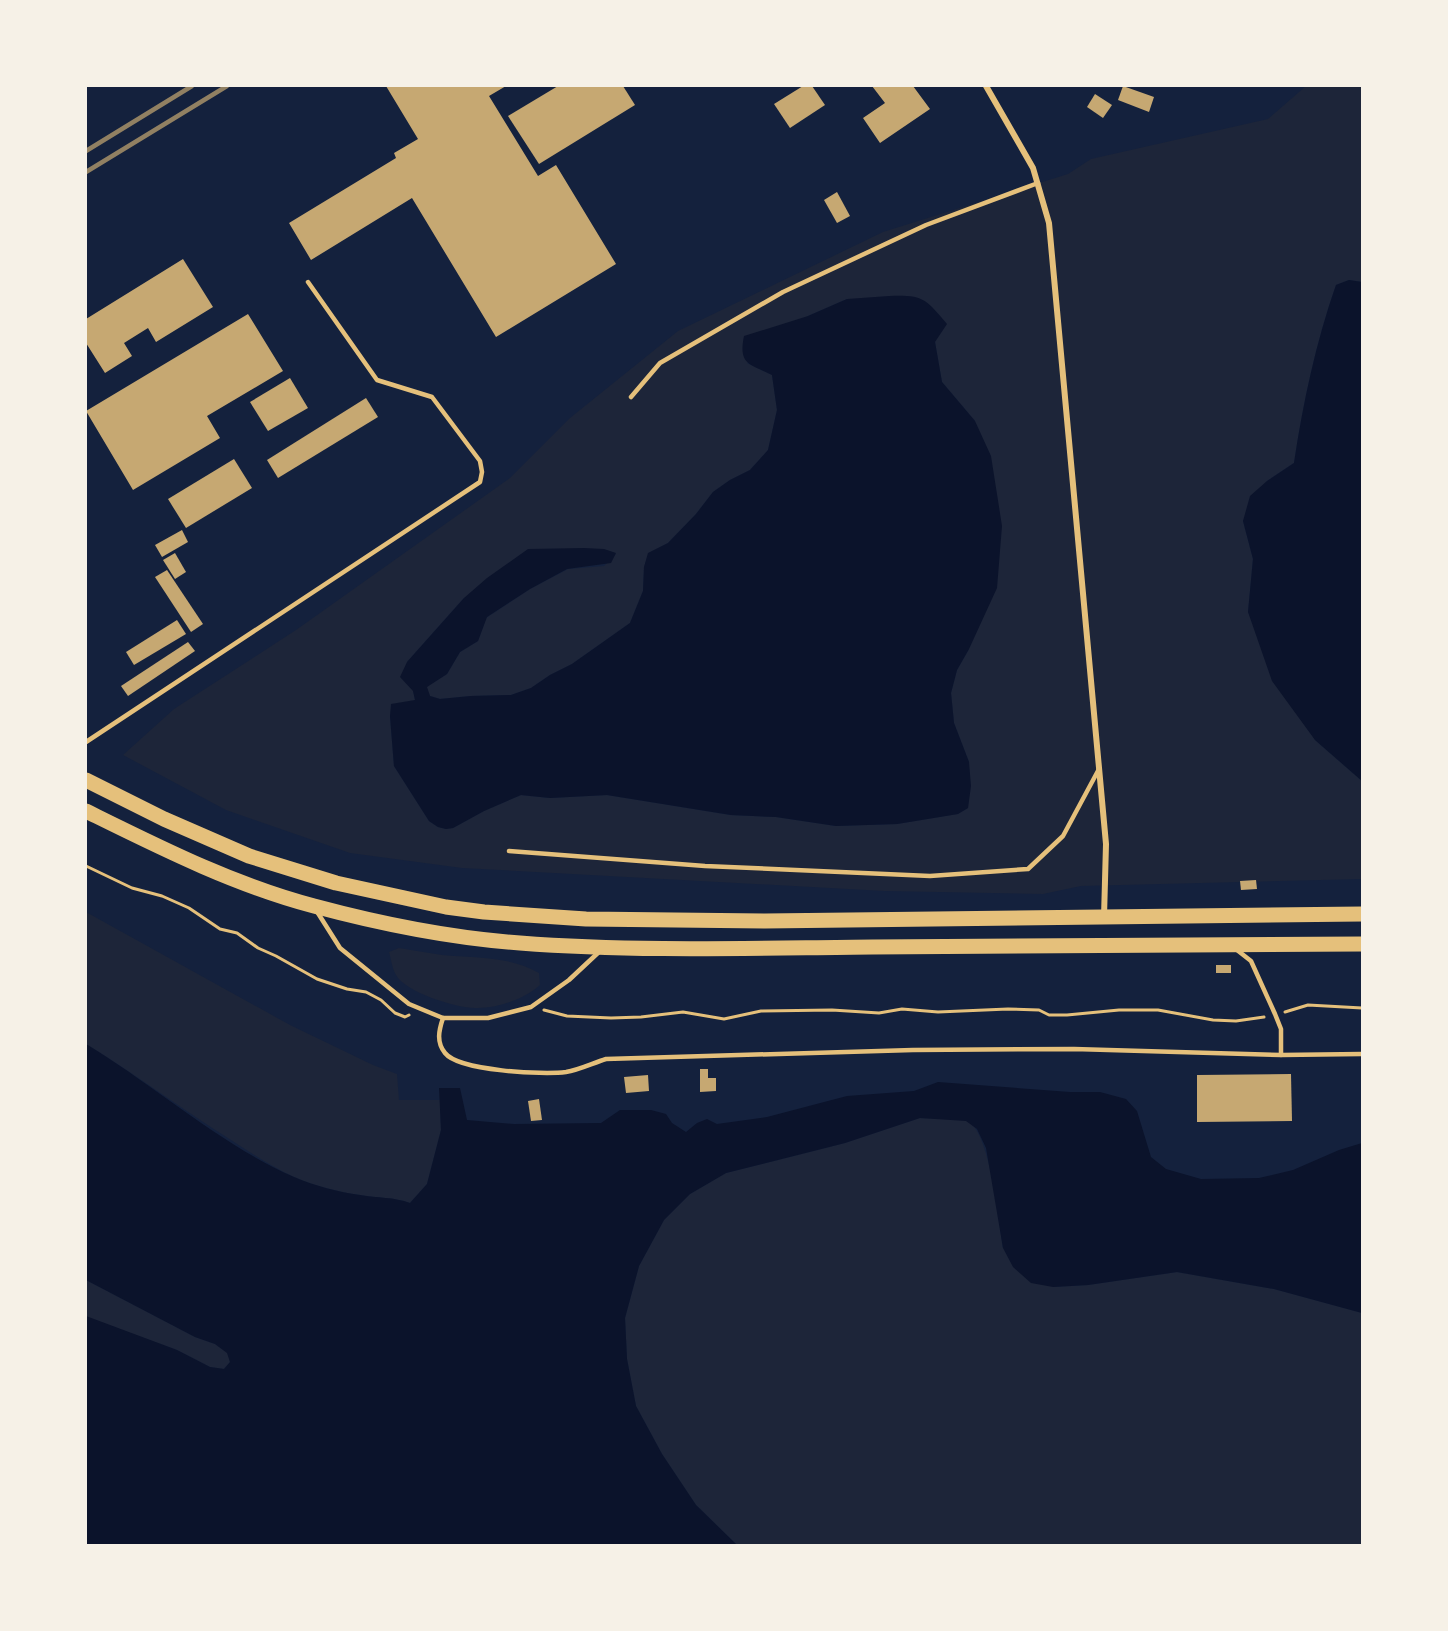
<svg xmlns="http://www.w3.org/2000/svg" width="1448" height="1631" font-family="'Fira Sans',sans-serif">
<rect width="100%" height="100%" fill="#14213d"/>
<g fill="#1d2539" fill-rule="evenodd">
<path d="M1306,86H1362V282L1349,280L1336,285C1316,342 1303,403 1294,463L1267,481L1243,521L1253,559L1248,612L1315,740L1362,781V879L1081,886L1043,894L884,891L462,868L350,853L226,810L123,755L174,709L296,630L510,478L570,418L678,331L883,232L1068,174L1091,159L1268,119ZM847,299L935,342L942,382L975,421L969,649L957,670L951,693L954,723L969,762L968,808L957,814L897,824L836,826L776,817L730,815L607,795L550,798L521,795L484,811L453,828L446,829L438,827L429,821L394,766L390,716L415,700L407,662L464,598L616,554L604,566L568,569L530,589L486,618L478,641L460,652L447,674L426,687L430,696L440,699L471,696L511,695L531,688L550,675L572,664L630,623L643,591L644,567L649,553L668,543L696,514L713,492L730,480L750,470L768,450L777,410L772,375L747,363L808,316Z"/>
<path d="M86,912L290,1025L373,1065L397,1074L399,1100H440L441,1130L427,1184L410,1203C394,1197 377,1198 360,1195C338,1192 315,1186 294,1177C272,1167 251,1153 231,1140C182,1109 135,1074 86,1044Z"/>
<path d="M399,948C413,950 427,953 442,955C474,958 510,956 539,973L540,985C525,999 496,1009 475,1008C456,1008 405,992 396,975C392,968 391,959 389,952Z"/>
<path d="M920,1118C932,1119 956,1117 967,1121C990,1130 999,1223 1003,1248L1053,1287L1088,1285L1177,1272L1274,1289L1362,1313V1545H737L696,1505L662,1454L636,1406L627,1359L625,1318L639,1266L664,1220L690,1194L726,1173L845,1143Z"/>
<path d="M86,1280L195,1337L215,1344L228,1353L230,1362L224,1369L210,1367L177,1350L86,1317Z"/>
</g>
<g fill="#0b132b">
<path d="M1349,280L1362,282V781L1315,740L1272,681L1248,612L1253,559L1243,521L1250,496L1267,481L1294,463C1303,403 1316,342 1336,285Z"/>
<path d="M889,296C923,295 925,298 947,324L935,342L942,382L975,421L991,456L1002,526L997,588L969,649L957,670L951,693L954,723L969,762L971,786L968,808L958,814L897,824L836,826L776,817L731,815L607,795L550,798L521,795L484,811L453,828L446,829L438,827L429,821L394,766L390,716L391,704L415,700L413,691L400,677L407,662L464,598L487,578L528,549L584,548L604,549L616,553L611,563L567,569L530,589L487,617L478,641L460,652L447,674L427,687L430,696L440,699L471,696L511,695L531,688L550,675L572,664L630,623L643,591L644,567L648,553L668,543L696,514L713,492L730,480L750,470L768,450L777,410L772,375C750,364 738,365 744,336L808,316L847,299Z"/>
<path d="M86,1044C154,1085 221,1145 294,1177C315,1186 338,1192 360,1195C377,1198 394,1197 410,1203L427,1184L441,1130L439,1088H460L467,1120L514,1124L601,1123L620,1110H651L666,1114L672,1123L686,1132L697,1123L707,1119L717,1124L767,1117L847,1096L914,1091L938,1082L1070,1092H1100L1126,1099L1137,1111L1151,1157L1166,1169L1201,1179L1259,1178L1293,1170L1339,1150L1362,1143V1313L1274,1289L1177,1272L1088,1285L1053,1287L1031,1283L1013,1267L1003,1248L986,1148L977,1129L966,1121L920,1118L845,1143L726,1173L690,1194L664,1220L639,1266L625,1318L627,1359L636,1406L662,1454L696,1505L737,1545H86V1316L177,1350L210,1367L224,1369L230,1362L227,1353L215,1344L195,1337L86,1280Z"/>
</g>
<g fill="#c6a872">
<path d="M386,86H506L489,96L538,176L556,165L616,264L496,337L412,198L311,260L289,223L396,158L394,153L418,139Z"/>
<path d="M558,86H623L635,105L539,164L508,116Z"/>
<path d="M803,86H812L825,105L790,128L774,104Z"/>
<path d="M872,86H913L930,109L880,143L863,118L885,103Z"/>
<path d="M1123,86L1154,97L1149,112L1118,100Z"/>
<path d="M1095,94L1112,105L1103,118L1087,107Z"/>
<path d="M837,192L850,216L837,223L824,200Z"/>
<path d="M183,259L213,307L156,342L148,328L124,343L132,356L105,373L86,343V319Z"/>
<path d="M248,314L283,371L207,416L220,438L133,490L86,411Z"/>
<path d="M290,378L308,408L268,431L250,402Z"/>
<path d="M366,398L378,417L278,478L267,460Z"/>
<path d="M234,459L252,488L186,528L168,499Z"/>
<path d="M182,530L188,542L162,557L155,545Z"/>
<path d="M175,553L186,572L175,579L163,560Z"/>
<path d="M167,570L203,624L191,632L155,577Z"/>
<path d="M177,620L186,634L134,665L126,652Z"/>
<path d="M188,642L195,651L128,696L121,686Z"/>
<path d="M1256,880L1257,889L1241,890L1240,881Z"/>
<rect x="1216" y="965" width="15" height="8"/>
<path d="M700,1069H708V1078H716V1091L700,1092Z"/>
<path d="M1291,1074L1292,1121L1197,1122V1075Z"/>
<path d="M648,1075L649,1091L626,1093L624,1077Z"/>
<path d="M539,1099L542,1120L531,1121L528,1101Z"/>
</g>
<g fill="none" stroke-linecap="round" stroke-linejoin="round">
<g stroke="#e5c07b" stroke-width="3">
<path d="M86,866L132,888L162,896L189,908L220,929L237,933L258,948L276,956L317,979L347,989L366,992L381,1000L395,1013L405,1017L409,1015"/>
<path d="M544,1010L567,1016L611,1018L641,1017L683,1012L724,1019L761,1011L832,1010L879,1013L902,1009L938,1012L1008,1009L1039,1010L1049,1015H1067L1119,1010H1158L1213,1020L1236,1021L1264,1017"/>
<path d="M1285,1012L1308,1005L1362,1008"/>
</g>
<g stroke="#e5c07b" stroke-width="4.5">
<path d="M631,397L660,363L783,292L926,225L1038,183"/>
<path d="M86,742L480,482L482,472L480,461L432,397L377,380L308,282"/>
<path d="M509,851L705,866L930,876L1028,869L1063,836L1099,769"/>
<path d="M316,910L340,948L409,1004L443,1018H488L531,1007L569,980L600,951"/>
<path d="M1237,950L1251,961L1275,1014L1281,1029V1055"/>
<path d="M443,1018C439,1030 436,1042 445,1053C459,1071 543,1075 566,1072C579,1070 593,1063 606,1059L913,1050L1074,1049L1281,1055L1362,1054"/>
</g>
<path stroke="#e5c07b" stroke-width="6" d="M986,86L1033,168L1049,223L1106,844L1104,917"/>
<g stroke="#e5c07b" stroke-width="15">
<path d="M86,780L164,819L249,856L336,883L446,907L484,912L586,919L765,921L1362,914"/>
<path d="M86,811C159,847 234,885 314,906C381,924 451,938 520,943C637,952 755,948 872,947C1036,946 1199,945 1362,944"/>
</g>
<g stroke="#918062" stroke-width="4.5">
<path d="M86,151L192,86"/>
<path d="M86,172L227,86"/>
</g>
</g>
<rect width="1448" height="1631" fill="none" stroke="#f6f1e7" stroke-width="174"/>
</svg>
